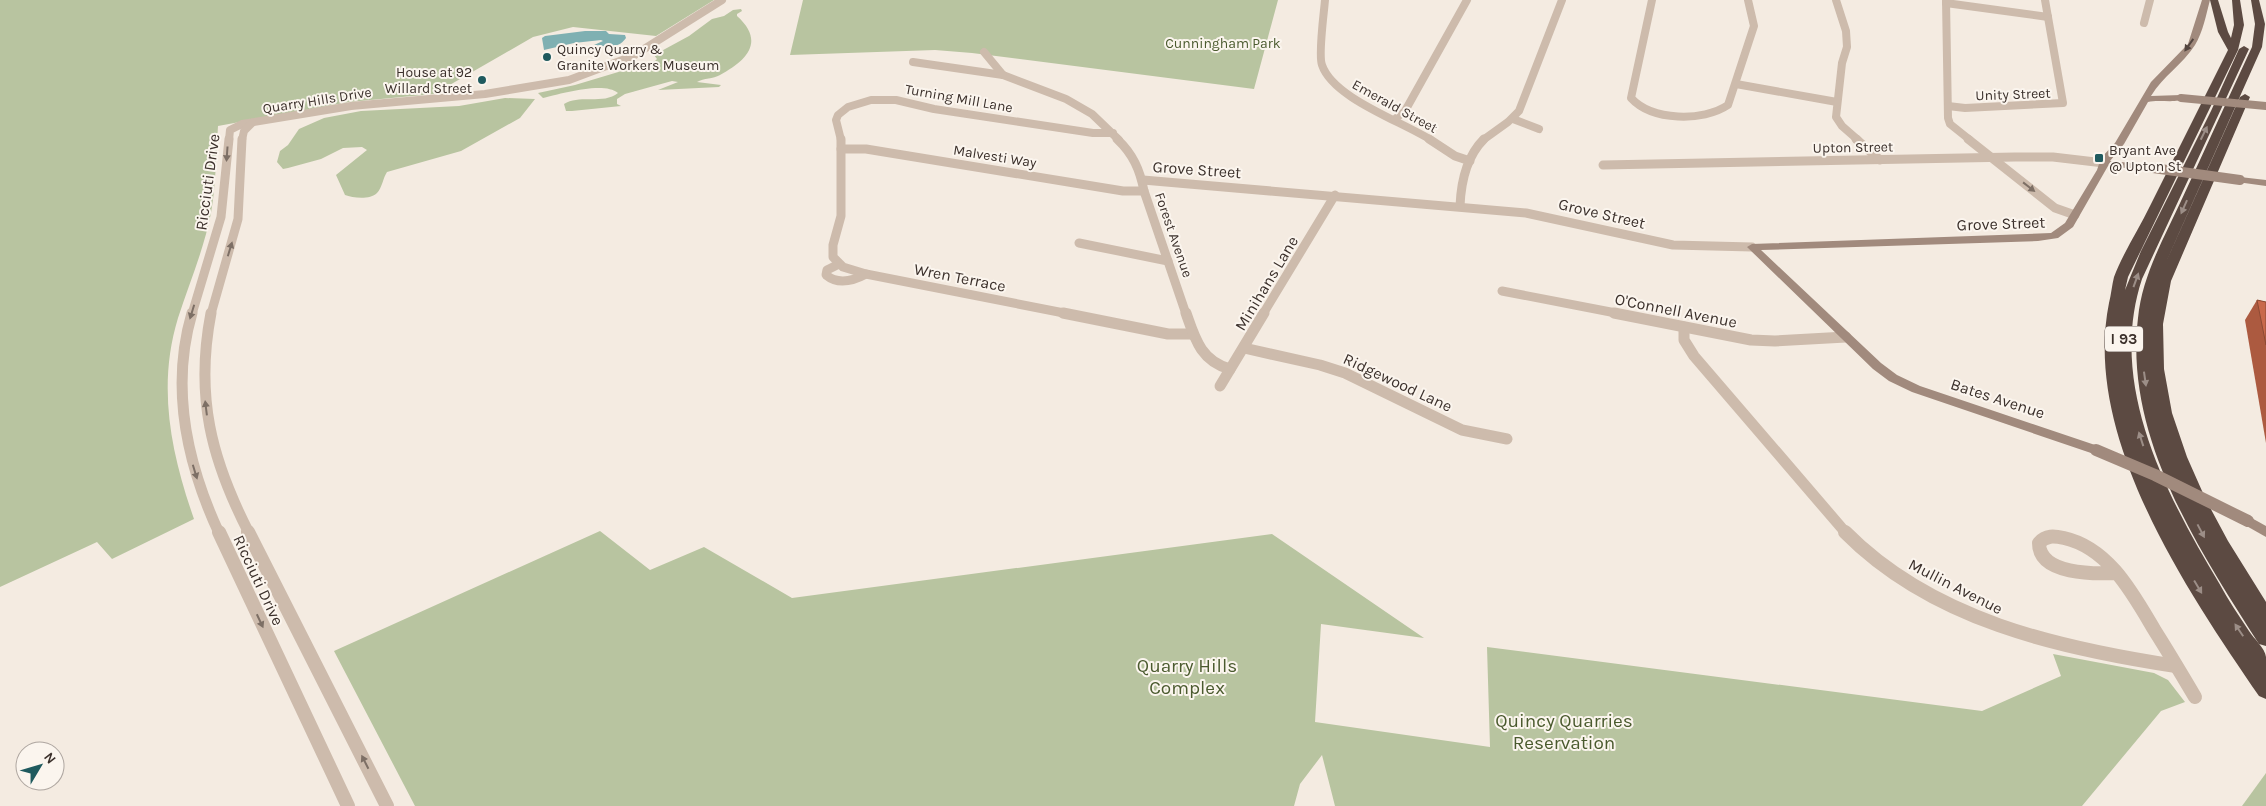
<svg xmlns="http://www.w3.org/2000/svg" width="2266" height="806" font-family="Karla,sans-serif">
<rect width="100%" height="100%" fill="#f4ebe1"/>
<g fill="#b8c4a0">
<path d="M0,0H714L656,36L573,27L533,37L434,94L349,102L218,126C216,155 216,185 211,213C204,249 189,284 178,318C157,387 171,453 194,519L112,559L97,542L0,587Z"/>
<path d="M803,0H1278L1254,89L972,53L935,50L790,55Z"/>
<path d="M741,9L742,11L737,14V16C766,42 746,61 720,75C713,79 704,78 697,82L721,85L719,87L658,90L678,82L672,81L625,94L617,99V104L621,106L572,111H566L564,104C580,94 603,105 618,93C604,81 560,94 543,98L538,93L575,85L655,61L657,59L654,55L689,36L712,19L724,16L733,10Z"/>
<path d="M505,98L535,99L520,118L461,151L387,172C383,178 382,188 377,193C370,200 353,198 345,195L336,175L367,150L362,147L343,148L321,159L288,168L283,169L277,162L280,151L288,145L299,129L324,118L361,111L459,106Z"/>
<path d="M600,531L650,570L704,547L792,598L1272,534L1424,638L1321,624L1315,722L1490,747L1487,647L1982,711L2061,676L2053,654L2154,673L2168,680L2185,702L2161,711L2082,806H1335L1322,755L1300,784L1294,806H415L334,651Z"/>
<path d="M2266,773V806H2242Z"/>
</g>
<path fill="#7fb0b2" d="M585,31H606L609,34L625,35L626,38C618,49 608,47 594,45L603,41L601,40L574,43L544,50L542,38L545,36Z"/>
<g fill="none" stroke-linecap="round" stroke-linejoin="round">
<g stroke="#cdbbac" stroke-width="8">
<path d="M1325,0C1324,13 1318,55 1322,65C1333,98 1401,121 1431,140"/>
<path d="M1652,0L1631,98C1652,121 1703,122 1728,105L1754,26L1748,0"/>
<path d="M1836,0L1846,31L1847,47L1842,63L1836,117L1842,126L1858,140"/>
<path d="M1946,0L1948,118L1950,124L1970,140"/>
<path d="M1946,3L2048,17"/>
<path d="M2144,23L2150,0"/>
<path d="M984,52L1003,75L1066,99L1092,114L1119,140"/>
<path d="M913,62L1003,75"/>
<path d="M1736,84L1837,102"/>
<path d="M1948,106L1965,108L2063,103L2045,0"/>
<path d="M1395,119L1405,111L1467,0"/>
<path d="M1513,119L1539,129"/>
<path d="M229,140L230,130L242,124L351,106L485,94L569,80L633,56L722,0"/>
<path d="M242,140L244,131L252,123"/>
<path d="M841,140L836,120L838,115L848,107L871,100H896L934,109L1093,133H1113"/>
<path d="M1483,140L1508,122L1519,111L1562,0"/>
</g>
<g stroke="#cdbbac" stroke-width="9">
<path d="M841,139V216L833,245V257L843,267L866,274L1069,314"/>
<path d="M1117,139C1133,154 1140,170 1144,191L1186,314"/>
<path d="M1429,139L1455,156L1470,161"/>
<path d="M1856,139L1880,160"/>
<path d="M1968,139L2055,208L2075,215"/>
<path d="M841,149H866L1123,191H1144"/>
<path d="M1603,165L2015,157H2053L2104,163"/>
<path d="M1143,180L1526,213L1673,245L1752,247"/>
<path d="M1460,206C1461,182 1467,156 1484,139"/>
<path d="M1079,243L1168,261"/>
<path d="M839,264L827,270L826,275C838,285 853,281 866,274"/>
<path d="M1502,291L1621,314"/>
<path d="M192,314L221,217L229,139"/>
<path d="M211,314L238,219L242,139"/>
<path d="M1263,314L1335,195"/>
</g>
<g stroke="#cdbbac" stroke-width="11">
<path d="M192,313C170,388 187,464 219,533"/>
<path d="M211,313C195,396 211,459 249,533"/>
<path d="M1063,313L1168,334H1193"/>
<path d="M1186,313C1195,339 1201,361 1230,369"/>
<path d="M1614,313L1751,340L1775,341L1846,337"/>
<path d="M1684,327V340L1694,356L1846,533"/>
<path d="M1244,348L1320,365L1345,373L1462,430L1507,439"/>
<path d="M1220,386L1264,313"/>
</g>
<g stroke="#cdbbac" stroke-width="14">
<path d="M219,532L348,806"/>
<path d="M248,532L387,806"/>
<path d="M1845,532C1932,620 2058,648 2176,666"/>
<path d="M2116,573C2095,574 2039,575 2039,543C2046,535 2054,536 2064,538C2109,548 2133,594 2155,631C2169,653 2182,675 2195,697"/>
</g>
<g fill="#a18a7d" fill-rule="evenodd">
<path d="M2202,0H2210C2206,15 2203,32 2195,45C2183,64 2163,76 2151,96L2181,95L2185,98C2177,104 2159,99 2148,102L2124,144L2110,161L2153,165L2158,168L2153,171L2108,166L2073,227L2058,238L2038,241L1761,250L1881,363L1897,375L1920,386L2101,447L2103,450L2101,453H2091L1912,392L1889,381L1873,369L1747,247L1752,244L2051,233L2065,223L2097,170L2101,158L2115,143L2151,82L2188,44Z"/>
<path d="M2240,177L2266,180V186L2237,182L2235,180Z"/>
<path d="M2248,516L2266,526V537L2243,524L2241,521L2243,518Z"/>
</g>
<g fill="#5c4a42" fill-rule="evenodd">
<path d="M2210,0H2218L2228,32L2231,38L2234,25L2232,0H2240L2244,25L2238,50L2128,277L2125,290L2141,251L2211,111L2239,49L2244,46L2249,49L2142,279C2107,385 2166,494 2219,583C2228,600 2239,616 2249,631C2254,639 2265,648 2266,657C2266,670 2266,685 2266,699L2259,696C2187,591 2082,437 2109,303C2111,295 2112,285 2114,277C2123,253 2139,229 2150,206C2176,154 2202,102 2228,50L2218,32Z"/>
<path d="M2251,0H2259L2265,24L2262,47L2162,271L2240,97L2245,94L2250,97L2171,281L2163,324L2164,369L2172,413L2187,457L2206,500L2228,541L2266,602V646L2259,644C2198,548 2124,437 2138,318C2142,276 2164,238 2181,201C2205,150 2228,98 2252,47L2255,24Z"/>
</g>
<path stroke="#a18a7d" stroke-width="8" d="M2181,98L2266,106"/>
<path stroke="#a18a7d" stroke-width="10" d="M2153,168L2240,180"/>
<path stroke="#a18a7d" stroke-width="12" d="M2096,450L2155,475L2248,521"/>
</g>
<path fill="#ac5a40" d="M2257,300L2266,302V443L2245,320Z"/>
<path fill="#c8694b" stroke="#8c4a34" d="M2257,300L2266,302V345Z"/>
<defs><path id="oneway-solid" d="M-6-.8H1V-3.2L6.5 0L1 3.2V.8H-6Z" transform="scale(1.25)"/></defs>
<use fill="#544640" href="#oneway-solid" transform="translate(2189 45) rotate(125)"/>
<g fill="#9c8e87">
<use href="#oneway-solid" transform="translate(2204 133) rotate(-64)"/>
<use href="#oneway-solid" transform="translate(2184 207) rotate(114)"/>
<use href="#oneway-solid" transform="translate(2136 280) rotate(-70)"/>
<use href="#oneway-solid" transform="translate(2145 379) rotate(82)"/>
<use href="#oneway-solid" transform="translate(2141 439) rotate(-108)"/>
<use href="#oneway-solid" transform="translate(2201 531) rotate(62)"/>
<use href="#oneway-solid" transform="translate(2198 587) rotate(59)"/>
<use href="#oneway-solid" transform="translate(2239 630) rotate(-124)"/>
</g>
<g fill="#7d6f65">
<use href="#oneway-solid" transform="translate(227 154) rotate(94)"/>
<use href="#oneway-solid" transform="translate(2029 187) rotate(38)"/>
<use href="#oneway-solid" transform="translate(230 249) rotate(-73)"/>
<use href="#oneway-solid" transform="translate(192 312) rotate(107)"/>
<use href="#oneway-solid" transform="translate(206 408) rotate(-97)"/>
<use href="#oneway-solid" transform="translate(195 472) rotate(73)"/>
<use href="#oneway-solid" transform="translate(260 621) rotate(65)"/>
<use href="#oneway-solid" transform="translate(365 762) rotate(-117)"/>
</g>
<g fill="#1f5a5e" stroke="#fbf5ee" stroke-width="2">
<circle cx="547" cy="57" r="5"/>
<circle cx="482" cy="80" r="5"/>
<rect x="2094" y="153" width="10" height="10" rx="2.5"/>
</g>
<g text-anchor="middle" stroke-width="4" stroke-linejoin="round" paint-order="stroke">
<g font-size="14" fill="#4a5a2e" stroke="#fbf5ee">
<text x="1223" y="48">Cunningham Park</text>
</g>
<g font-size="14" fill="#3b302b" stroke="#fbf5ee" text-anchor="start">
<text x="557" y="54">Quincy Quarry &amp;<tspan x="557" dy="16">Granite Workers Museum</tspan></text>
<text x="472" y="77" text-anchor="end">House at 92<tspan x="472" dy="16">Willard Street</tspan></text>
<text x="2109" y="155">Bryant Ave<tspan x="2109" dy="16">@ Upton St</tspan></text>
</g>
<g font-size="14" fill="#3b302b" stroke="#fbf5ee">
<text transform="translate(2013 94) rotate(-2)" y="5">Unity Street</text>
<text transform="translate(959 98) rotate(10)" y="5">Turning Mill Lane</text>
<text transform="translate(317 100) rotate(-9)" y="5">Quarry Hills Drive</text>
<text transform="translate(1395 106) rotate(29)" y="5">Emerald Street</text>
<text transform="translate(1853 147) rotate(-1)" y="5">Upton Street</text>
<text transform="translate(995 156) rotate(9)" y="5">Malvesti Way</text>
<text transform="translate(1174 235) rotate(71)" y="5">Forest Avenue</text>
</g>
<rect fill="#fbf5ee" stroke="#756b66" stroke-width="1" x="2105" y="326.5" width="38" height="25" rx="4"/>
<g font-size="15" font-weight="bold" fill="#3b302b">
<text x="2124" y="344">I 93</text>
</g>
<g font-size="16" fill="#3b302b" stroke="#fbf5ee">
<text transform="translate(1197 169) rotate(4)" y="6">Grove Street</text>
<text transform="translate(207 182) rotate(-82)" y="6">Ricciuti Drive</text>
<text transform="translate(1602 213) rotate(13)" y="6">Grove Street</text>
<text transform="translate(2001 223) rotate(-2)" y="6">Grove Street</text>
<text transform="translate(960 277) rotate(11)" y="6">Wren Terrace</text>
<text transform="translate(1266 283) rotate(-59)" y="6">Minihans Lane</text>
<text transform="translate(1676 310) rotate(11)" y="6">O'Connell Avenue</text>
<text transform="translate(1398 382) rotate(25)" y="6">Ridgewood Lane</text>
<text transform="translate(1998 398) rotate(18)" y="6">Bates Avenue</text>
<text transform="translate(259 580) rotate(65)" y="6">Ricciuti Drive</text>
<text transform="translate(1956 586) rotate(27)" y="6">Mullin Avenue</text>
</g>
<g font-size="19" fill="#4a5a2e" stroke="#fbf5ee">
<text x="1187" y="672">Quarry Hills<tspan x="1187" dy="22">Complex</tspan></text>
<text x="1564" y="727">Quincy Quarries<tspan x="1564" dy="22">Reservation</tspan></text>
</g>
</g>
<g transform="translate(40 766) rotate(52)"><circle r="24" fill="#fbf5ee" stroke="#aea6a0"/>
<path d="M0-4L9 19L0 12L-9 19Z" fill="#1f5a5e"/>
<text y="-8" font-size="14" font-weight="bold" text-anchor="middle" fill="#3b302b">N</text>
</g>
</svg>
